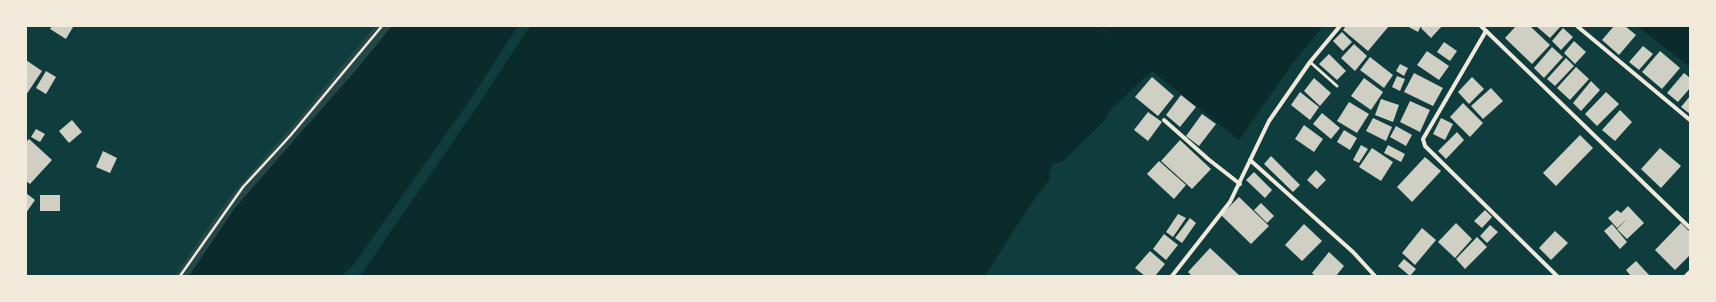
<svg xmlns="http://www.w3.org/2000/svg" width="1716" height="302" font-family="Merriweather,serif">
<rect width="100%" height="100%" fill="#0f3d3e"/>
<path fill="#244646" d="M375,26H392L386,33V40L301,132L235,208L189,276H175L213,220L233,193L295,123Z"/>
<g fill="#0a2a2b">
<path d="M392,26H518L470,100L354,264L342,276H189L235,208L356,70Z"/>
<path d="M530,26H1097L1120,45L1099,26H1323L1293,63L1239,140L1152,71L1111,109L1104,121L1063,161L1053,164L1049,172L1050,179L1032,202L985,276H360L477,107Z"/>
<path d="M1637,26H1690V67Z"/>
</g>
<g fill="#cfcfc3">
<path d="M52,26H72L73,27L66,39L50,29Z"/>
<path d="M1346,26H1389L1368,51L1343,30Z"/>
<path d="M1407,26H1421L1418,32Z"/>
<path d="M1423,26H1442L1431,38L1421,28Z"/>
<path d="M1516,26H1530L1550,45L1532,64L1505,38Z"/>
<path d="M1536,26H1561L1550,38Z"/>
<path d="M1614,26H1625L1636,35L1619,55L1602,40Z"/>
<path d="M1563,28L1573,37L1561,50L1552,41Z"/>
<path d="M1342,32L1352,42L1343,51L1333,41Z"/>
<path d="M1574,41L1586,52L1575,64L1564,53Z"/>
<path d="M1444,42L1457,51L1450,61L1437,52Z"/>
<path d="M1354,44L1367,56L1355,71L1341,58Z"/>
<path d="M1643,46L1653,54L1639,70L1629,62Z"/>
<path d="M1552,47L1563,57L1544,78L1534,68Z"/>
<path d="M1427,51L1449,66L1439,80L1417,65Z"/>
<path d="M1660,51L1680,68L1662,89L1642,72Z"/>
<path d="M1329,54L1346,71L1337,80L1319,64Z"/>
<path d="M1370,57L1393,75L1384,88L1360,70Z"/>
<path d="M1566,58L1574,66L1555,86L1547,79Z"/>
<path d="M26,60L42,71L26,95Z"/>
<path d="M1400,64L1408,68L1404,76L1396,71Z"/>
<path d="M1576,67L1589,79L1570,100L1557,88Z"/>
<path d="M46,71L56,77L46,94L36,88Z"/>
<path d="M1414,73L1443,88L1433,106L1404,92Z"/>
<path d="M1684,73L1690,78V88L1678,102L1667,93Z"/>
<path d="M1397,76L1405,79L1400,91L1392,87Z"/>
<path d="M1152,77L1174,96L1158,116L1135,97Z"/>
<path d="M1472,77L1484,89L1469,104L1458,92Z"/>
<path d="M1314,78L1331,93L1320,106L1304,91Z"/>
<path d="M1364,78L1383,92L1371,110L1351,96Z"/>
<path d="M1591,81L1600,90L1581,111L1573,103Z"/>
<path d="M1491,88L1503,101L1483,119L1471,106Z"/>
<path d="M1300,92L1319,107L1310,120L1291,105Z"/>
<path d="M1606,92L1619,104L1597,126L1585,114Z"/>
<path d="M1181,95L1196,107L1180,127L1166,115Z"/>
<path d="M1690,96V114L1681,107Z"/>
<path d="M1381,99L1399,105L1393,122L1375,115Z"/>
<path d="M1410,101L1430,110L1420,132L1400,122Z"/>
<path d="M1349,102L1369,114L1357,133L1337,121Z"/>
<path d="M1463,103L1483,123L1470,137L1450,117Z"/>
<path d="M1620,110L1632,122L1615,141L1602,130Z"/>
<path d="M1148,112L1162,122L1148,141L1134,130Z"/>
<path d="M1322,113L1340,128L1331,139L1313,124Z"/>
<path d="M1202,114L1216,124L1199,146L1186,136Z"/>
<path d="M1373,118L1392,127L1386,141L1366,131Z"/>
<path d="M1441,118L1453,124L1445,140L1433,134Z"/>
<path d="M72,120L82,132L69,143L59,131Z"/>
<path d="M1304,125L1323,139L1314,152L1295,139Z"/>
<path d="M1396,126L1412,135L1406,146L1390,137Z"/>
<path d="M36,129L45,134L40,142L31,137Z"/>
<path d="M1344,130L1357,138L1350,150L1337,142Z"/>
<path d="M1457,132L1464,140L1446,159L1438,151Z"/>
<path d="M1580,135L1593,148L1556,186L1543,173Z"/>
<path d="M29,139L52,160L30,184L26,181V142Z"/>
<path d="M1180,140L1211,169L1192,189L1161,161Z"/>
<path d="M1361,145L1368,149L1359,163L1353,160Z"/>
<path d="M1388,145L1405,154L1401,162L1384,153Z"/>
<path d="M1372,148L1393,162L1381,181L1359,167Z"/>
<path d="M1660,148L1681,166L1661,188L1641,169Z"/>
<path d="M103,151L117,158L110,173L96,167Z"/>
<path d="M1271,156L1300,185L1293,192L1264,164Z"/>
<path d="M1425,157L1441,171L1412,202L1397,187Z"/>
<path d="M1159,161L1186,185L1174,199L1147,174Z"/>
<path d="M1316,170L1326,180L1317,189L1307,180Z"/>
<path d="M1254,172L1272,190L1265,198L1246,180Z"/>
<path d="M26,193L35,200L26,213Z"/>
<rect x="40" y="195" width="20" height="16"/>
<path d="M1239,197L1269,226L1251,244L1221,215Z"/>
<path d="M1261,203L1274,216L1267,223L1254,210Z"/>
<path d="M1628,206L1644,223L1627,239L1617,229L1627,219L1617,228L1608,218L1617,210L1621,213Z"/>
<path d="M1485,210L1492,217L1482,228L1474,221Z"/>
<path d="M1178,214L1186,218L1173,237L1166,232Z"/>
<path d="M1190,218L1196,223L1182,243L1175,238Z"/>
<path d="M1456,223L1472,239L1455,258L1438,242Z"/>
<path d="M1681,223L1690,232V255L1675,270L1655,250Z"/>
<path d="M1304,224L1322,241L1302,261L1285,245Z"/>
<path d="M1612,224L1627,242L1620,249L1604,231Z"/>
<path d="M1490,225L1498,232L1487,243L1480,236Z"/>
<path d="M1422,228L1436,240L1415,265L1402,253Z"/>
<path d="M1555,231L1568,243L1551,260L1539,248Z"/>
<path d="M1164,234L1178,245L1166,260L1153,249Z"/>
<path d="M1477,237L1487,247L1465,269L1456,259Z"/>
<path d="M1210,248L1240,276H1192L1188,272Z"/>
<path d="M1150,251L1165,264L1155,276H1145L1135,268Z"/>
<path d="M1329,252L1344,266L1336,276H1315L1312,273Z"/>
<path d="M1404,259L1416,269L1410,276L1398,266Z"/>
<path d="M1636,261L1650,276H1631L1626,270Z"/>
</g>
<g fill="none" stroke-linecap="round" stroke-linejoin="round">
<path stroke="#f1e9da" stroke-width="2.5" d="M180,276L243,187L290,136L382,26"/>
<path stroke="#f1e9da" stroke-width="3" d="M1310,62L1337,86"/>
<g stroke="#f1e9da" stroke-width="4">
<path d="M1481,26L1690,228"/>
<path d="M1577,26L1690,120"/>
<path d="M1486,31L1423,139L1425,146L1557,276"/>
<path d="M1164,120L1208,159L1240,184"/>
<path d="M1250,160L1353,252L1375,276"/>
<path d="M1172,276L1230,202L1269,121L1310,62L1340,26"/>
<path d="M1686,276L1690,272"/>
</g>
</g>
<rect width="1716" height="302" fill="none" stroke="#f1e9da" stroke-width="54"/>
</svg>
